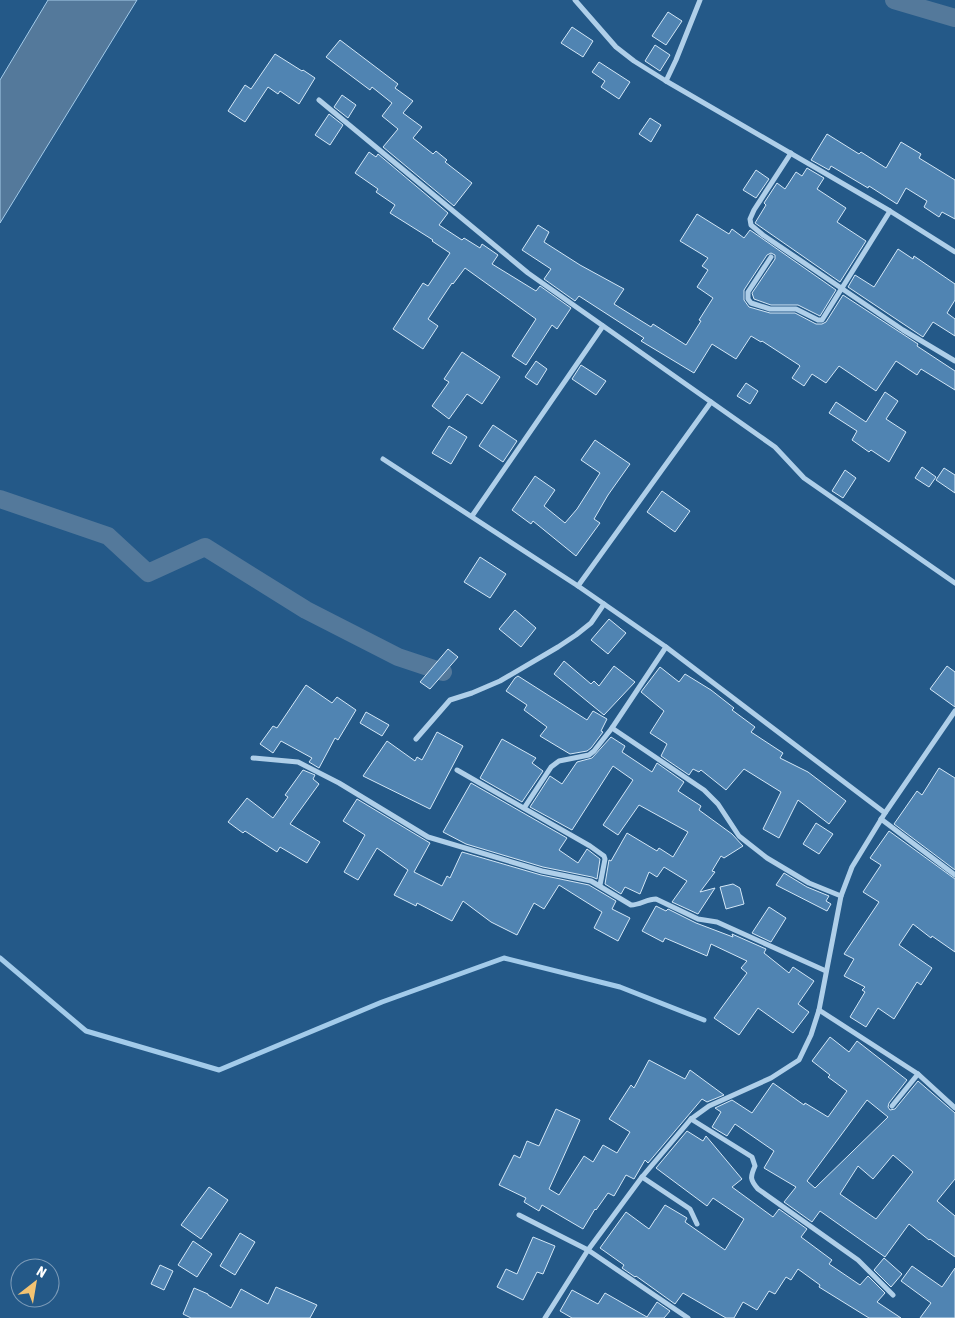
<svg xmlns="http://www.w3.org/2000/svg" width="955" height="1318" font-family="'Asap Condensed',sans-serif">
<rect width="100%" height="100%" fill="#245988"/>
<path fill="#54799b" stroke="#a3cbea" d="M48,0H137L0,223V80Z"/>
<g fill="none" stroke-linecap="round" stroke-linejoin="round">
<path stroke="#a3cbea" stroke-width="5" d="M0,958L86,1031L219,1070L382,1002L504,958L620,987L704,1020"/>
<g stroke="#54799b" stroke-width="18">
<path d="M894,0L955,18"/>
<path d="M0,499L108,536L148,573L205,547L306,610L398,657L443,672"/>
</g>
</g>
<g fill="#5084b2" stroke="#d3e7f7" fill-rule="evenodd">
<path d="M668,12L682,21L666,45L652,36Z"/>
<path d="M572,27L593,41L583,57L561,43Z"/>
<path d="M340,40L398,84L395,88L413,101L403,113L422,127L413,138L433,154L436,151L447,160L445,162L472,183L454,206L383,147L398,129L382,116L392,103L372,87L370,90L326,57Z"/>
<path d="M655,45L670,55L660,71L645,61Z"/>
<path d="M275,54L302,71L303,70L315,78L299,104L280,91L278,94L268,87L245,122L228,111L245,85L251,89Z"/>
<path d="M599,62L630,82L619,99L601,87L605,81L592,72Z"/>
<path d="M342,95L356,105L348,118L334,107Z"/>
<path d="M329,114L343,125L330,145L315,135Z"/>
<path d="M650,118L661,125L651,142L639,134Z"/>
<path d="M827,134L859,154L861,152L886,168L901,142L921,154L919,158L955,180V219L942,212L939,217L924,207L927,201L906,188L897,204L869,186L868,188L831,166L829,170L811,160Z"/>
<path d="M369,152L376,157L378,154L448,213L439,225L462,240L464,238L480,248L482,244L498,255L492,264L536,291L540,286L571,308L557,329L552,325L526,365L512,356L536,319L465,268L453,284L452,283L428,319L438,326L423,349L393,329L423,283L428,286L450,253L432,241L433,240L390,213L395,205L376,192L378,189L355,173Z"/>
<path d="M807,168L824,178L817,189L846,208L837,222L866,241L840,282L755,223L766,205L764,203L777,183L785,189L796,172L802,176Z"/>
<path d="M756,170L769,179L756,198L743,190Z"/>
<path d="M697,214L729,234L732,229L744,238L750,230L836,290L820,316L798,305H771L754,299L752,293L775,259V255L771,253L767,255L744,290V300L749,307L770,313H795L816,324H822L826,322L843,295L918,344L917,346L955,371V390L921,369L917,375L896,361L876,391L839,366L826,383L812,374L804,386L792,378L800,366L799,365L762,341L761,342L751,336L736,359L712,344L694,373L641,341L644,338L579,296L575,301L544,279L551,269L522,250L538,225L549,232L544,242L580,265L624,289L614,304L651,327L653,324L686,345L701,321L699,320L713,298L697,287L708,270L702,266L708,258L680,241Z"/>
<path d="M898,249L913,259L914,256L955,284V300L947,313L955,319V336L933,322L923,337L848,287L855,275L874,287Z"/>
<path d="M462,352L500,377L482,404L467,394L449,419L432,406L449,382L444,379Z"/>
<path d="M536,361L547,369L537,385L525,377Z"/>
<path d="M581,365L606,381L596,395L572,379Z"/>
<path d="M746,383L758,391L750,404L737,396Z"/>
<path d="M885,392L898,401L886,419L906,432L889,462L871,450L869,452L852,440L857,431L829,413L836,402L866,422Z"/>
<path d="M493,425L517,441L503,462L479,446Z"/>
<path d="M449,426L467,437L451,464L432,453Z"/>
<path d="M595,440L630,464L608,495L594,519L600,523L576,556L533,521L531,524L512,510L535,476L555,490L544,506L565,523L577,509L600,473L581,460Z"/>
<path d="M922,467L936,477L929,487L915,478Z"/>
<path d="M944,468L955,475V493L936,480Z"/>
<path d="M845,470L856,478L843,498L832,491Z"/>
<path d="M662,491L690,511L675,532L647,512Z"/>
<path d="M480,557L506,574L490,598L464,582Z"/>
<path d="M515,610L536,628L521,647L499,629Z"/>
<path d="M609,619L626,633L608,654L591,640Z"/>
<path d="M448,649L458,657L430,689L420,682Z"/>
<path d="M564,661L591,684L594,681L599,686L614,666L635,682L604,715L554,674Z"/>
<path d="M947,666L955,672V707L930,689Z"/>
<path d="M660,667L679,682L685,674L711,690L734,708L732,710L755,727L751,732L783,753L780,758L808,772L846,801L829,824L798,800L779,838L763,829L781,792L744,769L726,790L701,770L699,772L693,769L689,775L661,756L667,744L650,733L664,711L641,692Z"/>
<path d="M518,676L587,720L593,711L607,719L601,731L603,732L591,748L587,751L570,754L540,736L547,727L524,710L527,705L506,691L515,678Z"/>
<path d="M306,685L332,703L337,697L356,710L338,740L335,738L319,768L309,762L312,758L281,741L273,753L260,744L273,726L277,728Z"/>
<path d="M366,712L389,725L382,736L360,723Z"/>
<path d="M437,732L463,746L430,809L363,776L387,741L415,761L417,757L422,760Z"/>
<path d="M611,737L625,746L622,752L652,772L657,763L684,782L678,791L701,806L699,810L732,834L743,846L724,858L721,856L712,871L715,872L700,892L715,888L698,914L672,902L687,881L664,867L657,877L649,872L640,894L625,887L621,894L605,884L609,860L611,861L627,833L657,851L659,848L673,857L688,832L639,805L618,835L603,825L633,780L613,766L572,830L530,807L550,776L562,784L577,762L592,758Z"/>
<path d="M502,739L536,758L532,763L543,771L522,802L480,778Z"/>
<path d="M939,768L955,778V870L894,824L917,791L922,795Z"/>
<path d="M303,770L315,775L313,779L319,784L290,824L320,842L307,863L280,847L277,852L245,831L243,833L228,822L247,798L273,818L288,797L285,795Z"/>
<path d="M471,783L567,838L559,850L578,863L587,849L600,859L597,879L592,877L543,867L466,844L443,832Z"/>
<path d="M357,799L430,843L414,872L442,886L447,876L450,878L462,852L541,875L589,885L616,901L612,909L630,918L618,941L594,928L602,912L559,885L544,909L534,903L517,935L491,922L463,901L452,921L417,903L416,906L394,895L408,870L377,848L358,880L344,872L365,835L343,821Z"/>
<path d="M816,823L833,834L819,854L803,844Z"/>
<path d="M889,831L955,879V952L932,936L931,938L913,924L899,945L932,968L921,985L917,982L894,1019L878,1008L866,1027L850,1017L865,992L862,990L865,987L844,976L854,959L844,954L879,902L863,892L881,865L870,858Z"/>
<path d="M784,873L807,887L829,896L826,901L831,904L827,911L776,885Z"/>
<path d="M733,884L740,888L744,904L726,909L720,887Z"/>
<path d="M656,906L666,911L668,909L696,923L733,937L732,934L766,949L764,953L789,973L793,967L814,981L798,1004L809,1012L793,1033L758,1008L739,1035L714,1018L747,973L741,968L747,961L711,944L707,956L665,938L663,942L642,931Z"/>
<path d="M769,907L786,918L771,942L752,933Z"/>
<path d="M830,1037L849,1052L857,1041L907,1080L889,1103L888,1107L890,1110L895,1109L918,1081L955,1113V1179L937,1201L955,1216V1257L930,1239L929,1240L909,1224L885,1257L820,1211L812,1222L784,1202L796,1187L764,1168L774,1151L735,1124L727,1136L712,1127L721,1112L715,1108L732,1100L752,1113L773,1083L804,1105L805,1103L828,1117L847,1091L828,1077L830,1075L812,1061ZM867,1100L888,1117L815,1188L807,1181ZM893,1155L913,1172L876,1219L840,1194L858,1166L873,1179Z"/>
<path d="M649,1060L685,1079L690,1070L724,1095L707,1102L702,1099L648,1163L645,1160L634,1179L626,1175L614,1196L608,1193L596,1210L595,1209L583,1229L542,1205L539,1211L524,1202L526,1198L499,1185L514,1155L520,1158L527,1141L539,1146L556,1109L580,1120L549,1189L559,1195L584,1156L593,1162L603,1145L617,1153L630,1132L609,1119L631,1085L634,1088Z"/>
<path d="M687,1131L703,1141L706,1136L742,1179L732,1187L773,1217L779,1209L807,1229L801,1237L832,1260L829,1264L860,1285L868,1276L885,1293L877,1302L901,1318H869L819,1287L820,1285L798,1269L791,1280L786,1277L775,1294L769,1291L757,1310L743,1302L734,1318H726L683,1293L675,1304L636,1276L635,1277L622,1268L624,1265L600,1248L626,1212L649,1229L665,1205L687,1218L685,1222L725,1250L744,1219L713,1198L707,1206L656,1168Z"/>
<path d="M209,1187L228,1200L201,1239L181,1225Z"/>
<path d="M240,1233L255,1242L235,1275L220,1266Z"/>
<path d="M533,1237L555,1246L543,1274L537,1272L523,1300L497,1287L506,1269L517,1274Z"/>
<path d="M193,1241L212,1254L197,1277L178,1265Z"/>
<path d="M884,1258L902,1274L891,1287L874,1270Z"/>
<path d="M160,1265L173,1271L164,1290L151,1284Z"/>
<path d="M912,1266L942,1287L955,1268V1318H920L931,1303L901,1281Z"/>
<path d="M276,1287L317,1305L310,1318H191L183,1314L194,1288L208,1294V1295L231,1308L241,1289L268,1304Z"/>
<path d="M572,1290L598,1304L605,1293L647,1317L657,1302L670,1311L664,1318H572L560,1311Z"/>
</g>
<g fill="none" stroke-linecap="round" stroke-linejoin="round">
<g stroke="#afcfe9" stroke-width="5">
<path d="M575,0L616,47L634,61L666,81L890,211L955,252"/>
<path d="M666,81L676,60L700,0"/>
<path d="M319,100L528,273L775,447L804,478L955,583"/>
<path d="M791,153L754,210L750,219L751,225L763,235L903,330L955,361"/>
<path d="M771,257L748,292V299L751,303L770,309H796L818,320H822L890,211"/>
<path d="M383,459L578,586L711,402"/>
<path d="M472,516L603,326"/>
<path d="M578,586L604,604"/>
<path d="M612,728L704,790L718,804L739,836L767,858L809,883L841,896"/>
<path d="M416,739L450,700L472,693L500,681L558,647L576,635L591,623L604,604L666,647L885,813"/>
<path d="M253,758L298,762L339,783L428,837L542,871L591,881L631,905C640,905 647,899 656,899L698,919L717,922L826,971"/>
<path d="M457,770L590,846L604,856L605,859L600,885"/>
<path d="M524,808L551,767L559,761L589,755L594,751L612,728L666,647"/>
<path d="M881,819L955,875"/>
<path d="M819,1010L918,1074L955,1108"/>
<path d="M892,1106L918,1074"/>
<path d="M691,1119L752,1157L755,1166C750,1177 750,1180 758,1189L858,1260L893,1295"/>
<path d="M642,1177L690,1209L697,1224"/>
<path d="M519,1215L588,1250L688,1318"/>
<path d="M545,1318L588,1250L642,1177L691,1119L709,1106L771,1078L799,1060L811,1035L819,1010L841,896L852,867L885,813L955,711"/>
</g>
</g>
<g transform="translate(35 1283) rotate(31)"><circle r="24" fill="#245988" stroke="#7c9bb8"/>
<path d="M0-4L9 19L0 12L-9 19Z" fill="#f4c372"/>
<text y="-8" font-size="14" font-weight="bold" text-anchor="middle" fill="#ffffff">N</text>
</g>
</svg>
